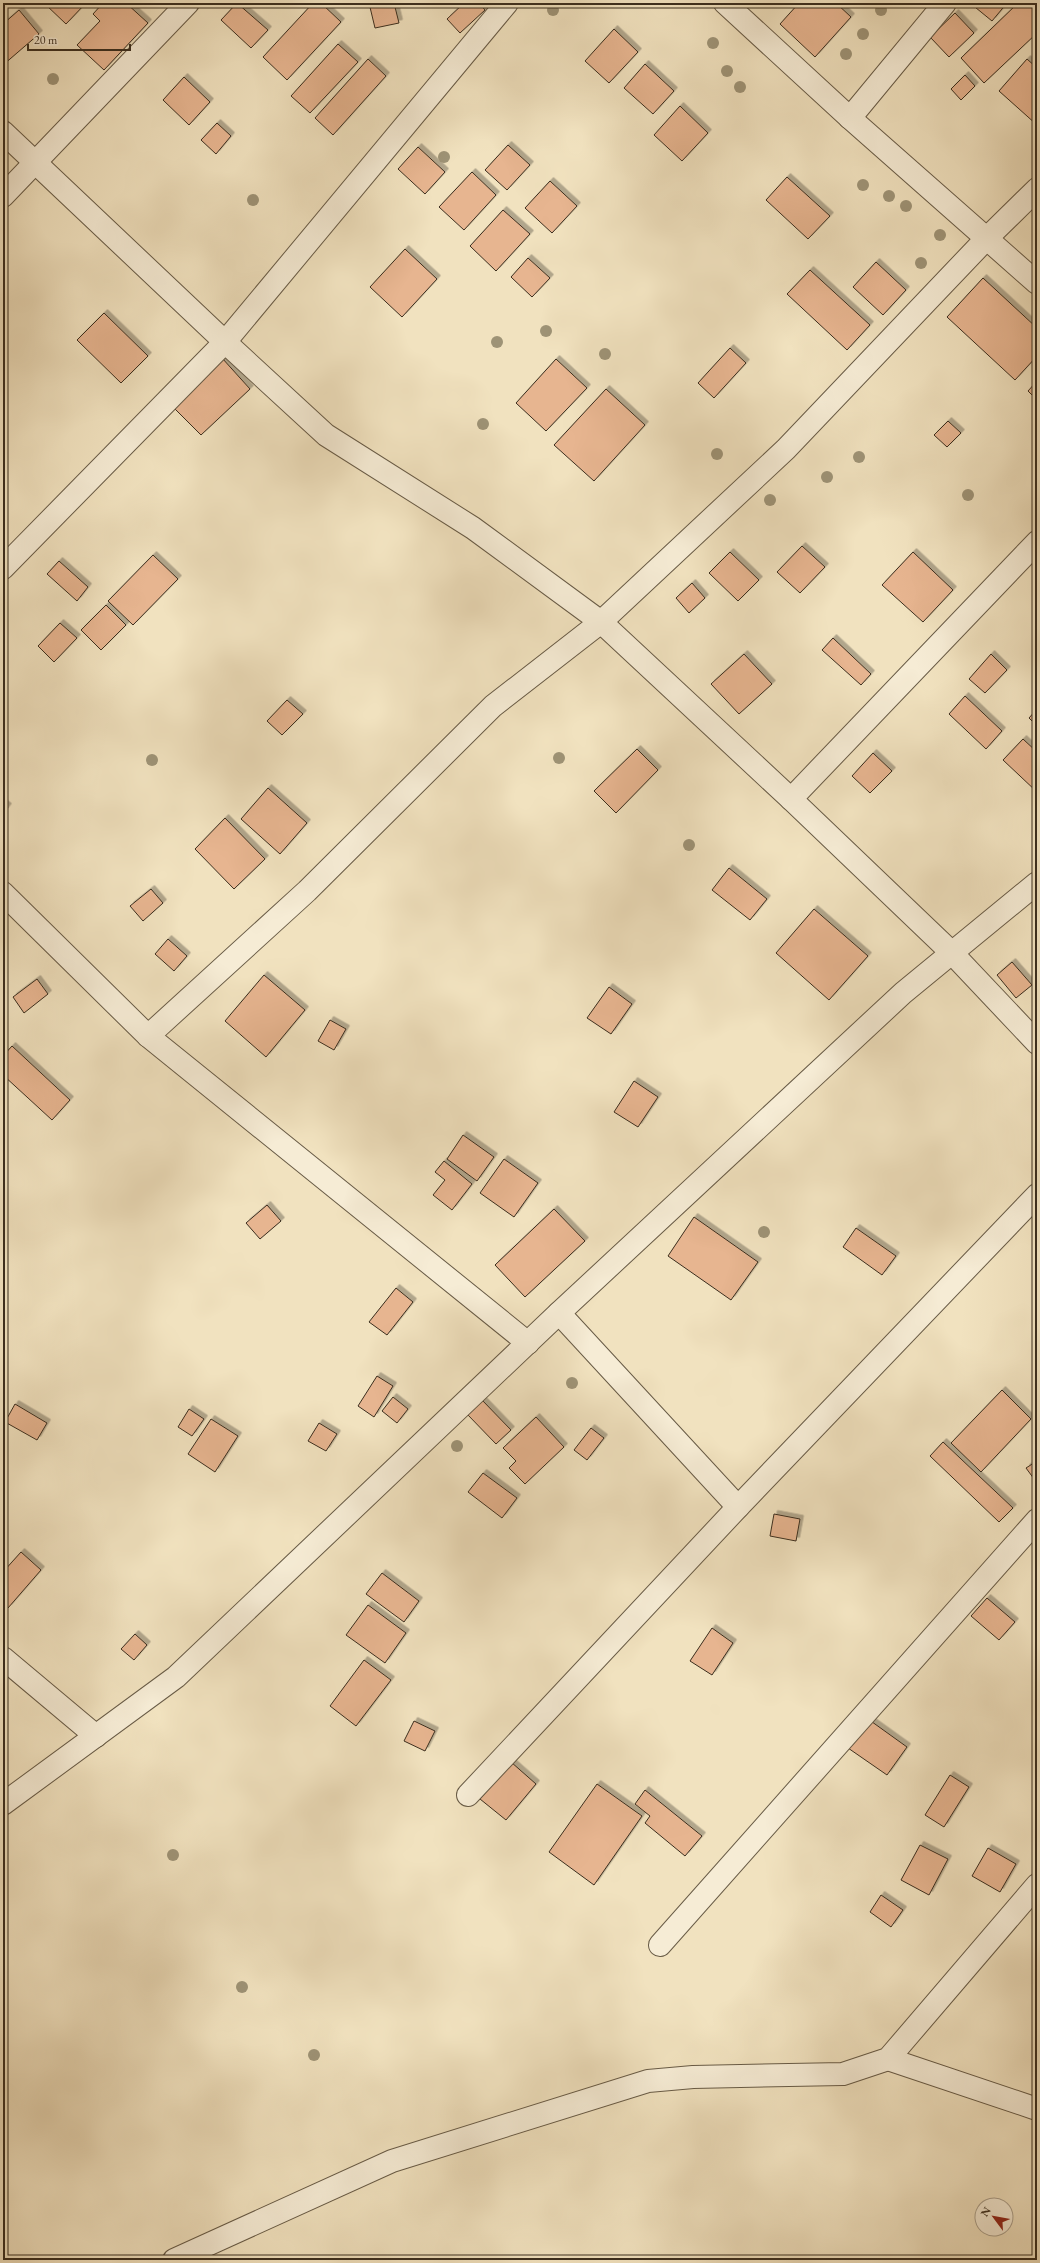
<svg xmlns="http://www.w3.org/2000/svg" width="1040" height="2263" font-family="'EB Garamond',serif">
<defs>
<filter id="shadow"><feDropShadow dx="3.5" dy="-3.5" stdDeviation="0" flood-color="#0004"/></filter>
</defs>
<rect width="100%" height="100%" fill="#f1e2bf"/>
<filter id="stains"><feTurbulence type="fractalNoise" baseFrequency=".005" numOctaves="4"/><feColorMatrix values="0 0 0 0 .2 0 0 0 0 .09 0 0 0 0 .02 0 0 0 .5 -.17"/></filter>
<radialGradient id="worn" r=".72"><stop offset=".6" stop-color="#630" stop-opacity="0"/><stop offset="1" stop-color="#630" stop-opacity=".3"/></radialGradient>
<g fill="#e7b590" stroke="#3b2e1e" filter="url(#shadow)">
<path d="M46,3H84L85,4L66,24L45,4Z"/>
<path d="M103,3H126L148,23L104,70L77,45L100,21L93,14Z"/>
<path d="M237,3L268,30L251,48L221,20Z"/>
<path d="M313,3H321L341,22L287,80L263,57Z"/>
<path d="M369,3H394L399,23L375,28Z"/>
<path d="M464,3H479L485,10L460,33L447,19Z"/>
<path d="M799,3H836L851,17L815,57L780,24Z"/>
<path d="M970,3H1007L992,21Z"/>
<path d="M1018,3H1037V33L984,83L961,58Z"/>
<path d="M19,10L39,34L3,65V24Z"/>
<path d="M955,13L974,33L949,57L930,37Z"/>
<path d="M614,29L638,52L609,83L585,61Z"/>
<path d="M338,44L358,62L310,113L291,96Z"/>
<path d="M368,59L386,76L333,135L315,118Z"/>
<path d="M1027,59L1037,68V125L999,91Z"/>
<path d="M645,64L674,91L653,114L624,88Z"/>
<path d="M965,75L975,86L961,100L951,89Z"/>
<path d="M184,77L210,102L189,125L163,100Z"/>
<path d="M680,106L708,133L682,161L654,135Z"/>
<path d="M217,123L231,136L216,154L201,140Z"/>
<path d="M508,145L530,165L507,190L485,170Z"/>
<path d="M418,147L445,172L425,194L398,169Z"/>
<path d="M472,172L496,195L464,230L439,207Z"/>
<path d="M787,177L830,216L808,239L766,200Z"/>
<path d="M550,181L577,206L552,233L525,208Z"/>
<path d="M503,210L530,234L496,271L470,246Z"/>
<path d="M405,249L437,279L402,317L370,287Z"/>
<path d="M528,258L550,278L532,297L511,277Z"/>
<path d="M876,262L906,290L883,315L853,287Z"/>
<path d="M810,270L870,325L847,350L787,294Z"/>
<path d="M983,278L1037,328V356L1015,380L947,317Z"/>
<path d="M104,313L148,356L121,383L77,340Z"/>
<path d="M730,348L746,363L714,398L698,383Z"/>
<path d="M222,358L250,389L201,435L172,406Z"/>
<path d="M556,359L587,388L546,431L516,403Z"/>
<path d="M1037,381V400L1028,391Z"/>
<path d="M606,389L645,425L594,481L554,445Z"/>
<path d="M948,421L961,433L947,447L934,435Z"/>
<path d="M802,546L825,567L800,593L777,572Z"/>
<path d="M730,552L759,580L738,601L709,573Z"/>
<path d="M913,552L953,590L923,622L882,585Z"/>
<path d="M153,555L178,579L133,625L108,601Z"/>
<path d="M59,561L88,587L77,601L47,574Z"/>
<path d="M692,583L705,598L689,613L676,598Z"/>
<path d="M106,605L126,625L101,650L81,630Z"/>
<path d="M60,623L77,638L54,662L38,646Z"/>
<path d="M833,638L871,674L861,685L822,650Z"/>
<path d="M744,654L772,684L739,714L711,684Z"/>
<path d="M991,654L1007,670L985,693L969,679Z"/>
<path d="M965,696L1002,731L986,749L949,714Z"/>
<path d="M287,700L303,714L282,735L267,721Z"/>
<path d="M1037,709V726L1029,718Z"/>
<path d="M1023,739L1037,752V792L1003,760Z"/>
<path d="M637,749L658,770L616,813L594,791Z"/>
<path d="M873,753L892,771L870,793L852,776Z"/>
<path d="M268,788L307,823L280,854L241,819Z"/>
<path d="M3,803L8,807L3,813Z"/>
<path d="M225,818L265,859L234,889L195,849Z"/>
<path d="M729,868L767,899L750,920L712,890Z"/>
<path d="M151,889L163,903L143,921L130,906Z"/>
<path d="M814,909L868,956L829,1000L776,953Z"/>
<path d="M168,939L187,956L174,971L155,954Z"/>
<path d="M1012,962L1032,985L1016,998L997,975Z"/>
<path d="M264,975L305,1010L266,1057L225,1021Z"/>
<path d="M37,979L48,994L24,1013L13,997Z"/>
<path d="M609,987L632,1004L611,1034L587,1018Z"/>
<path d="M330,1020L346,1029L334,1050L318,1041Z"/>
<path d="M12,1046L70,1100L52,1120L3,1075V1056Z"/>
<path d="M634,1081L658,1097L638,1127L614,1112Z"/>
<path d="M463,1135L494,1157L477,1181L447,1159Z"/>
<path d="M504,1159L538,1183L514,1217L480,1193Z"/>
<path d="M444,1161L472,1184L452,1210L433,1195L445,1180L435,1172Z"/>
<path d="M267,1205L281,1221L260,1239L246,1223Z"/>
<path d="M554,1209L585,1241L525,1297L495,1265Z"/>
<path d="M694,1217L758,1262L731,1300L668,1256Z"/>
<path d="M856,1228L896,1256L882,1275L843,1247Z"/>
<path d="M396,1288L413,1302L387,1335L369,1322Z"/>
<path d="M377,1376L393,1386L374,1417L358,1406Z"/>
<path d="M1002,1390L1031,1419L981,1472L951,1443Z"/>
<path d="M393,1397L408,1409L397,1423L382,1411Z"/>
<path d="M482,1400L511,1430L496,1444L467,1414Z"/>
<path d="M15,1404L47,1423L37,1440L5,1422Z"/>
<path d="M189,1409L204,1419L192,1436L178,1427Z"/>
<path d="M536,1417L564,1447L525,1484L509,1468L516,1461L503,1448Z"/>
<path d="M211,1419L238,1436L215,1472L188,1454Z"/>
<path d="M319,1423L337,1434L326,1451L308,1441Z"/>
<path d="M591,1428L604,1438L587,1460L574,1450Z"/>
<path d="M943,1442L1013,1508L999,1522L930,1456Z"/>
<path d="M1037,1461V1483L1026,1468Z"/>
<path d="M483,1473L517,1498L502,1518L468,1492Z"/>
<path d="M774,1514L800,1519L796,1541L770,1536Z"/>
<path d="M21,1552L41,1570L8,1608L3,1603V1572Z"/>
<path d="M382,1573L419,1601L404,1622L366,1594Z"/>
<path d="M987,1598L1015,1622L999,1640L971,1616Z"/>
<path d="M368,1605L406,1633L385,1663L346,1635Z"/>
<path d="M712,1628L733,1643L712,1675L690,1661Z"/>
<path d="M135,1634L147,1645L134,1660L121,1649Z"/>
<path d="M364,1660L391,1680L356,1726L330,1706Z"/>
<path d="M868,1719L907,1747L887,1775L848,1748Z"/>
<path d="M414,1721L435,1731L425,1751L404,1741Z"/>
<path d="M511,1762L536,1784L506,1820L480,1799Z"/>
<path d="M950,1775L969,1787L944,1827L925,1815Z"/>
<path d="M597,1784L642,1816L594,1885L549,1852Z"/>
<path d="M645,1790L702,1836L685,1856L645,1823L650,1816L635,1804Z"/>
<path d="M920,1845L948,1859L929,1895L901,1880Z"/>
<path d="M988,1848L1016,1864L1000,1892L972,1876Z"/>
<path d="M881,1895L903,1910L891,1927L870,1912Z"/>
</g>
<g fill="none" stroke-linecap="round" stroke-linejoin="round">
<defs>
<g id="street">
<path d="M725,3L850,118L1037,283"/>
<path d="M850,118L945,3"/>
<path d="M3,132L225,342L326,435L473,528L601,622L791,799L952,953L1037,1043"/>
<path d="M3,196L188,3"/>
<path d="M3,568L225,342L507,3"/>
<path d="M791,799L1037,542"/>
<path d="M3,893L148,1036L528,1343"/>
<path d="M148,1036L307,891L493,706L601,622L786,449L986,239L1037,189"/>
<path d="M559,1313L738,1507"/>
<path d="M3,1658L96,1736"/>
<path d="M468,1795L738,1507L1037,1195"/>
<path d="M3,1804L176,1677L559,1313L903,993L1037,883"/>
<path d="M660,1945L1037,1520"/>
<path d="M888,2059L1037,2109"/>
<path d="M174,2260L392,2161L648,2081L693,2077L843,2074L888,2059L1037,1885"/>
</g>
</defs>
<use href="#street" stroke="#685b46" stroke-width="24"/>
<use href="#street" stroke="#f6ecd5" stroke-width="22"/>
</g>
<g fill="#9e9376">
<circle cx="553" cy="10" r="6"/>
<circle cx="881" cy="10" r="6"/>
<circle cx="863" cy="34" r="6"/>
<circle cx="713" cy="43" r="6"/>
<circle cx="846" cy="54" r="6"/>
<circle cx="727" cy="71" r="6"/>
<circle cx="53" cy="79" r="6"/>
<circle cx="740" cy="87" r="6"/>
<circle cx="444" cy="157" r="6"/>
<circle cx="863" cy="185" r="6"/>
<circle cx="889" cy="196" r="6"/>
<circle cx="253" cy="200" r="6"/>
<circle cx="906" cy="206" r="6"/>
<circle cx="940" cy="235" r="6"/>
<circle cx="921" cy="263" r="6"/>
<circle cx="546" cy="331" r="6"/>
<circle cx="497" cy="342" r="6"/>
<circle cx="605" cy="354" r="6"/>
<circle cx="483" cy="424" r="6"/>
<circle cx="717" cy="454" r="6"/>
<circle cx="859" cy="457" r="6"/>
<circle cx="827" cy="477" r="6"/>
<circle cx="968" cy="495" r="6"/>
<circle cx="770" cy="500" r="6"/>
<circle cx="559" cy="758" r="6"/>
<circle cx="152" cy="760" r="6"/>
<circle cx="689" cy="845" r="6"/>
<circle cx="764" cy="1232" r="6"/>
<circle cx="572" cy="1383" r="6"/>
<circle cx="457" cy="1446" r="6"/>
<circle cx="173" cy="1855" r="6"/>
<circle cx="242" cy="1987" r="6"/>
<circle cx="314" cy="2055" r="6"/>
</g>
<rect width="1040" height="2263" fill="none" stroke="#f1e2bf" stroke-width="16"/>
<rect x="4" y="4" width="1032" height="2255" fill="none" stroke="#3b2e1e" stroke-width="2"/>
<rect x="8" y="8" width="1024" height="2247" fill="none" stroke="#3b2e1e"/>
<g transform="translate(994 2217) rotate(302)"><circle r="19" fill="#f6ecd5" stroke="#aba08c"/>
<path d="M0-3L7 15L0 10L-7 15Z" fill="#8f2418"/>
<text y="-6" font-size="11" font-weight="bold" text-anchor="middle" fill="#3b2e1e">N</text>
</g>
<path d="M28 44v6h102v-6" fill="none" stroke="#3b2e1e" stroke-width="2"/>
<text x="34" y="44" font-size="12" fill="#3b2e1e" stroke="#f6ecd5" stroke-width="3" paint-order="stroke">20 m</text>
<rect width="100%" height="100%" filter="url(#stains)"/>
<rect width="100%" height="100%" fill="url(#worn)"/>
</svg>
